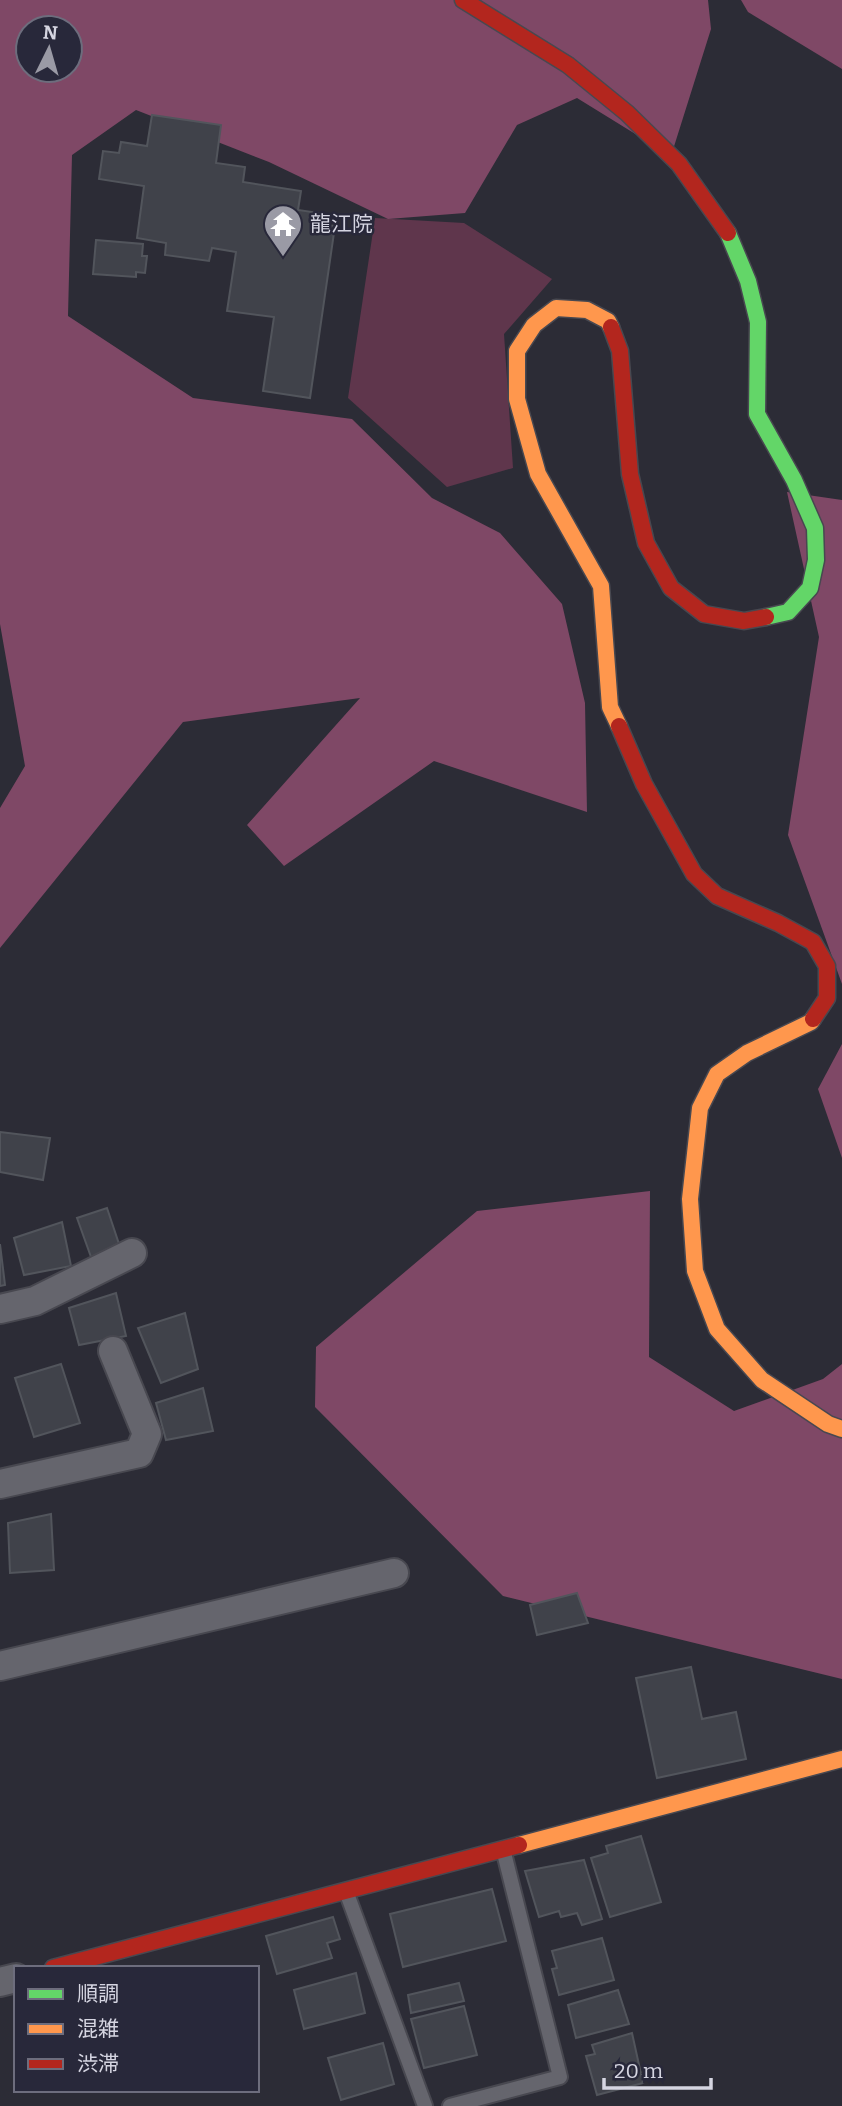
<svg xmlns="http://www.w3.org/2000/svg" width="842" height="2106" font-family="Bitter,'Noto Sans JP',serif">
<rect width="100%" height="100%" fill="#2c2c36"/>
<path fill="#5f364c" d="M375,218L464,223L552,279L504,334L513,468L447,487L348,398Z"/>
<g fill="#7f4866" fill-rule="evenodd">
<path d="M0,0H708L711,29L671,156L577,98L517,125L465,213L388,219L269,162L136,110L72,155L68,316L193,398L352,419L432,498L500,533L562,604L585,703L587,812L434,761L284,866L247,825L360,698L183,722L0,948V808L25,766L0,624ZM28,28H70V70H28Z"/>
<path d="M741,0H842V69L748,12Z"/>
<path d="M787,492L842,500V984L788,835L819,637Z"/>
<path d="M842,1044V1158L818,1089Z"/>
<path d="M650,1191L649,1357L734,1411L823,1379L842,1364V1679L503,1596L315,1407L316,1347L477,1211Z"/>
</g>
<g fill="#40424a" stroke="#52555c" stroke-width="2">
<path d="M152,115L221,125L216,163L245,167L243,182L301,191L298,210L326,214L325,225L335,226L310,398L263,391L274,317L227,311L236,252L212,248L209,261L165,255L166,243L137,238L144,186L99,179L103,151L119,153L121,142L147,146Z"/>
<path d="M96,240L143,244L142,256H147L145,273L136,272V277L93,274Z"/>
<path d="M0,1132L50,1138L43,1180L0,1172Z"/>
<path d="M107,1208L120,1247L91,1257L77,1218Z"/>
<path d="M62,1222L71,1266L24,1275L14,1238Z"/>
<path d="M0,1244L5,1285L0,1286Z"/>
<path d="M116,1293L126,1336L79,1345L69,1308Z"/>
<path d="M185,1313L198,1369L161,1383L138,1328Z"/>
<path d="M61,1364L80,1423L34,1437L15,1378Z"/>
<path d="M203,1388L213,1431L166,1440L156,1403Z"/>
<path d="M51,1514L54,1570L10,1573L8,1523Z"/>
<path d="M577,1593L588,1623L537,1635L530,1605Z"/>
<path d="M691,1667L702,1719L736,1712L746,1759L657,1778L636,1678Z"/>
<path d="M641,1836L661,1902L610,1917L591,1858L608,1853L606,1846Z"/>
<path d="M584,1860L602,1919L582,1925L577,1913L561,1917L559,1911L539,1917L525,1871Z"/>
<path d="M492,1889L506,1941L403,1967L390,1914Z"/>
<path d="M333,1917L340,1939L327,1943L332,1958L277,1974L266,1936Z"/>
<path d="M602,1938L614,1980L559,1995L552,1969L557,1968L552,1951Z"/>
<path d="M356,1973L365,2013L304,2029L294,1990Z"/>
<path d="M459,1983L464,2001L411,2013L408,1995Z"/>
<path d="M618,1990L629,2024L576,2038L568,2005Z"/>
<path d="M464,2006L477,2055L424,2068L411,2019Z"/>
<path d="M632,2033L643,2083L597,2095L586,2056L595,2054L592,2045Z"/>
<path d="M383,2043L394,2084L341,2100L328,2058Z"/>
</g>
<g fill="none" stroke-linecap="round" stroke-linejoin="round">
<defs>
<g id="lane">
<path d="M346,1891L425,2106"/>
<path d="M450,2106L560,2077L503,1849"/>
</g>
<g id="street">
<path d="M0,1309L35,1301L132,1253"/>
<path d="M0,1484L139,1453L147,1434L113,1351"/>
<path d="M0,1666L394,1573"/>
<path d="M0,1982L16,1978"/>
</g>
<path id="fast" d="M728,233L748,281L758,322L757,414L794,480L815,528L816,560L810,588L788,612L766,617"/>
<g id="slow">
<path d="M611,327L608,321L587,310L556,308L534,325L517,351V399L538,474L601,586L610,707L619,726"/>
<path d="M813,1019L811,1022L747,1053L717,1074L700,1108L690,1199L695,1271L717,1329L762,1380L828,1424L842,1429"/>
<path d="M519,1845L842,1759"/>
</g>
<g id="jam">
<path d="M463,0L568,65L627,113L679,164L728,233"/>
<path d="M611,327L620,351L630,474L646,543L671,588L704,614L744,621L766,617"/>
<path d="M619,726L644,784L694,874L717,896L778,923L813,942L827,966V998L813,1019"/>
<path d="M53,1968L519,1845"/>
</g>
</defs>
<use href="#lane" stroke="#484850" stroke-width="18"/>
<use href="#street" stroke="#484850" stroke-width="32"/>
<use href="#fast" stroke="#484850" stroke-width="19"/>
<use href="#slow" stroke="#484850" stroke-width="19"/>
<use href="#jam" stroke="#484850" stroke-width="19"/>
<use href="#lane" stroke="#65656d" stroke-width="14"/>
<use href="#street" stroke="#65656d" stroke-width="28"/>
<use href="#fast" stroke="#63d668" stroke-width="16"/>
<use href="#slow" stroke="#ff974d" stroke-width="16"/>
<use href="#jam" stroke="#b3261e" stroke-width="16"/>
</g>
<defs>
<symbol id="temple-pin" viewBox="-11 -11 22 30"><path d="M0 17L-7.5 6A9.5 9.5 0 1 1 7.5 6Z" fill="#9a9aa5" stroke="#28283a"/><path d="M0-6L5-2H3V0L6.5 2.5H4V6H1.5V3h-3V6H-4V2.5H-6.5L-3 0V-2H-5Z" fill="#fff"/></symbol>
</defs>
<g fill-rule="evenodd">
<use href="#temple-pin" x="261" y="202" width="44" height="60"/>
</g>
<g text-anchor="middle" stroke-width="5" stroke-linejoin="round" paint-order="stroke">
<g font-size="21" fill="#d5d5e1" stroke="#28283a" text-anchor="start">
<text x="310" y="231">龍江院</text>
</g>
</g>
<rect x="14" y="1966" width="245" height="126" fill="#28283a" stroke="#6d6d7d" stroke-width="2"/>
<rect x="28" y="1989" width="35" height="10" fill="#63d668" stroke="#6d6d7d" stroke-width="2"/>
<text x="77" y="2001" font-size="21" fill="#d5d5e1">順調</text>
<rect x="28" y="2024" width="35" height="10" fill="#ff974d" stroke="#6d6d7d" stroke-width="2"/>
<text x="77" y="2036" font-size="21" fill="#d5d5e1">混雑</text>
<rect x="28" y="2059" width="35" height="10" fill="#b3261e" stroke="#6d6d7d" stroke-width="2"/>
<text x="77" y="2071" font-size="21" fill="#d5d5e1">渋滞</text>
<g transform="translate(49 49) rotate(5)"><circle r="33" fill="#28283a" stroke="#6d6d7d" stroke-width="2"/>
<path d="M0-5L12 26L0 18L-12 26Z" fill="#9a9aa5"/>
<text y="-10" font-size="19" font-weight="bold" text-anchor="middle" fill="#d5d5e1">N</text>
</g>
<path d="M604 2078v10h107v-10" fill="none" stroke="#d5d5e1" stroke-width="3.5"/>
<text x="614" y="2078" font-size="21" fill="#d5d5e1" stroke="#28283a" stroke-width="5" paint-order="stroke">20 m</text>
</svg>
